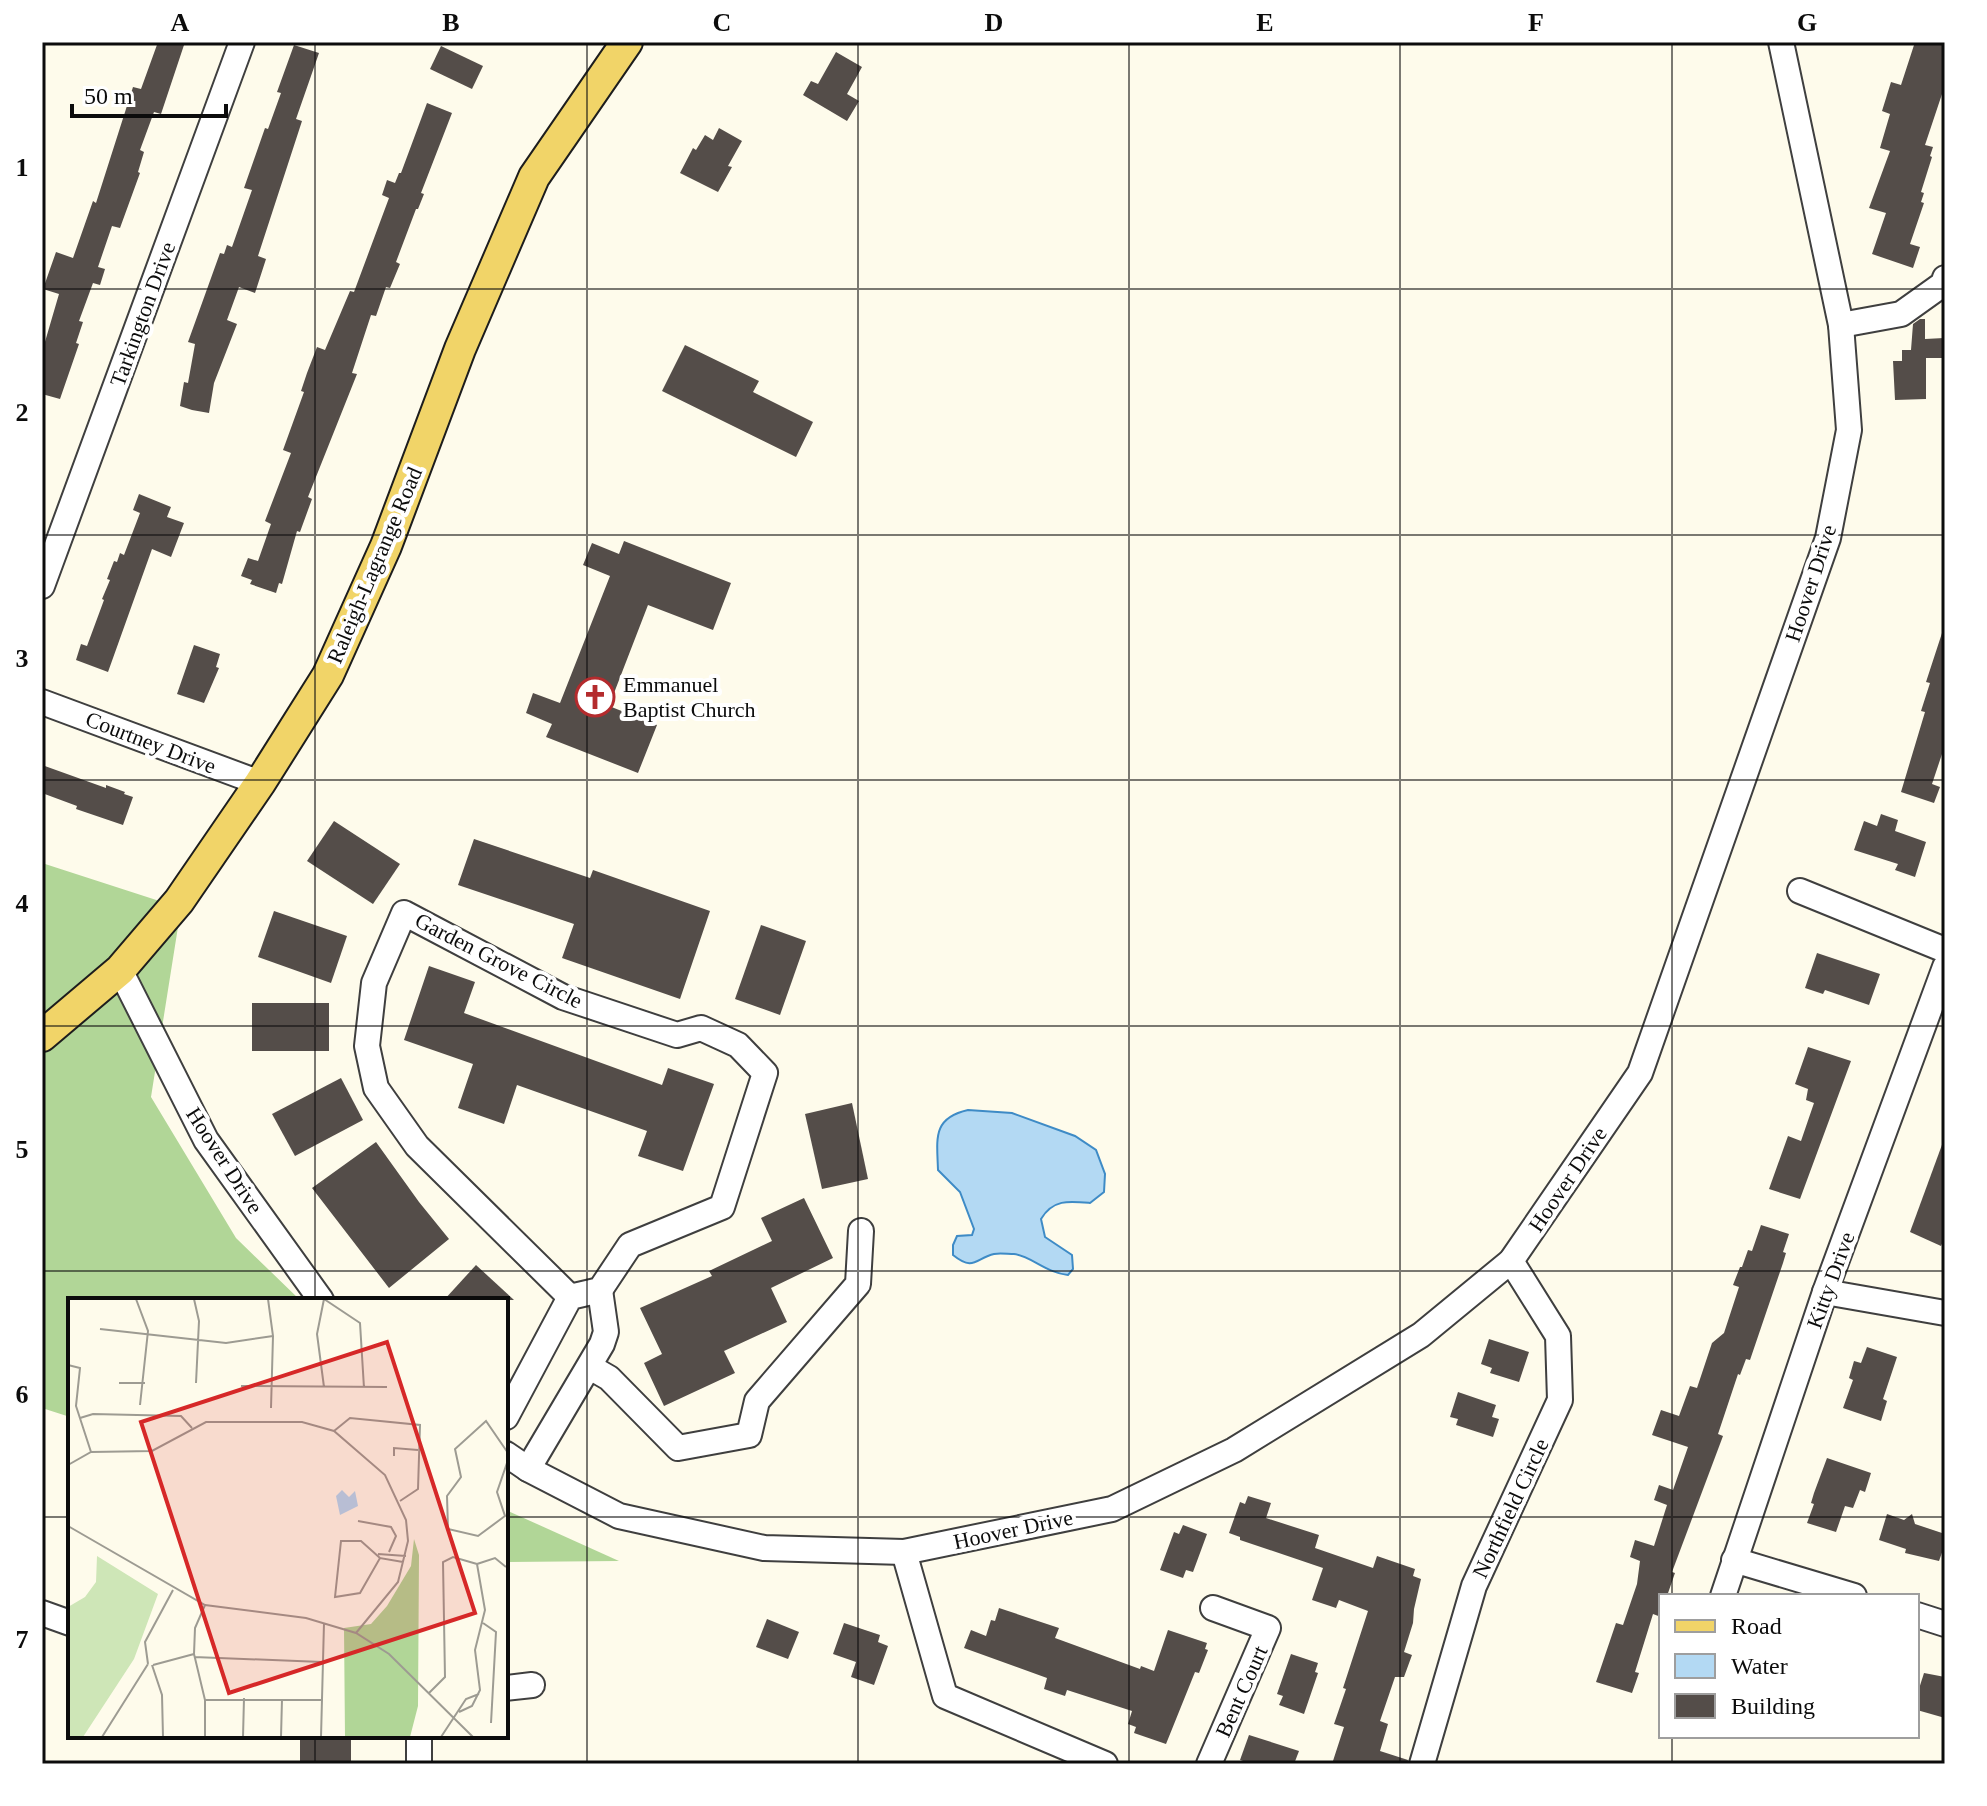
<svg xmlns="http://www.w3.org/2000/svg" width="1987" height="1806" font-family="Georgia,serif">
<rect width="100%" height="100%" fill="#fefbeb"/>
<g fill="#b1d697">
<path d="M42,863L181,908L151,1097L236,1238L300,1300H70V1417L42,1408Z"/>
<path d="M506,1510L619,1561L506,1562Z"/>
</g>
<path fill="#b3d9f3" stroke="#3e8bc6" stroke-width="2" d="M968,1110L1012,1113L1075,1136L1096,1150L1105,1174L1104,1192L1090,1203C1069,1201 1053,1199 1041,1219L1045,1237L1072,1255L1073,1269L1068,1275C1046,1273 1031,1256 1014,1254C1008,1254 999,1253 994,1254C976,1258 974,1272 953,1255V1245L957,1236L972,1235L974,1229L960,1192L938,1170C937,1139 932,1118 968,1110Z"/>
<g fill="#544d49">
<path d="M158,42H185L161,114L154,112L140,150L144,152L138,172L140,173L120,228L112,226L98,267L105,269L100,285L93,283L79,321L83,322L76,343L79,344L60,399L42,394V352L59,294L43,289L56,252L73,258L93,201L96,203L133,87L141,89Z"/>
<path d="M1915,42H1945V85L1925,145L1933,147L1930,156L1932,157L1921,192L1924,193L1921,202L1924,203L1910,244L1920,247L1913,268L1872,254L1886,213L1869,208L1890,151L1880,148L1890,114L1882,111L1891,82L1901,85Z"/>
<path d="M294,45L319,53L296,119L302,121L258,256L266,259L255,293L239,287L227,320L237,324L214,383L209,413L192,410L180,406L184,382L188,383L195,344L188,342L220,253L224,254L227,245L232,247L252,190L244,188L265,128L268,129L281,93L277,92Z"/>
<path d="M441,46L483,66L472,89L430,69Z"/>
<path d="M836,52L862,67L847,94L859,101L847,121L803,95L811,81L818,84Z"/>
<path d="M427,103L452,113L421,193L424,194L418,209H416L396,262L400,264L390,288L386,287L376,316L371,315L352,373L357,374L308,497L312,499L300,532L297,531L282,584L279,583L276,593L250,584L252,580L241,576L248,558L258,561L271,524L265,521L291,453L283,450L304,392L301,391L307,373L317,347L325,350L350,291L354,292L389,198L382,195L387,180L395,183L399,173H401Z"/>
<path d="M719,128L742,141L728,166L732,167L718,192L680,173L693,148L696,150L705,135L713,140Z"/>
<path d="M1920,319H1925V339L1944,338L1945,358H1926V399L1895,400L1893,361H1902V350H1911L1913,324Z"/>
<path d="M685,345L759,381L753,392L813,422L796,457L662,391Z"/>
<path d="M139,494L171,507L167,517L184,523L171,557L152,549L108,672L76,660L81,644L87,646L104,600L102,599L110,580L107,579L114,561L117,562L120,553L124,555L140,513L133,510Z"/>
<path d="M624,541L731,583L713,630L648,605L609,706L657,725L638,773L546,737L552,724L526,713L533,693L560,703L610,576L583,565L592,543L619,554Z"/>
<path d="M1942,633L1945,634V745L1932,784L1940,787L1934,803L1901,792L1925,712L1921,711L1930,683L1926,682Z"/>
<path d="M194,645L220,654L216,667L219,668L204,703L177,694Z"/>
<path d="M42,765L106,788V785L125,792L124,794L133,797L123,825L76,809L77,806L42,793Z"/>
<path d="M1881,814L1898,820L1895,831L1926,842L1915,877L1895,870L1898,864L1854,850L1864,821L1877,826Z"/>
<path d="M334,821L400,864L373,904L307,861Z"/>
<path d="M474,839L590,878L593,870L710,911L680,999L562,958L574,924L458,885Z"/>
<path d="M274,911L347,936L331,983L258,957Z"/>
<path d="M761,925L806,941L780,1015L735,999Z"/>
<path d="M1817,953L1880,974L1869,1005L1825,990L1823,994L1805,988Z"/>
<path d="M429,966L475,982L464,1013L662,1085L668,1068L714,1084L683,1171L638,1156L647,1131L517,1085L504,1124L458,1108L473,1064L404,1040Z"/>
<rect x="252" y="1003" width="77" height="48"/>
<path d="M1808,1047L1851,1061L1800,1199L1769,1189L1788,1136L1801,1141L1814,1103L1806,1100L1808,1089L1795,1084Z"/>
<path d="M341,1078L363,1120L295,1156L272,1114Z"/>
<path d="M852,1103L868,1179L822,1189L805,1114Z"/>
<path d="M376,1142L419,1202L449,1239L389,1288L312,1188Z"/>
<path d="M1943,1142H1945V1237L1941,1246L1910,1232Z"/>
<path d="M804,1198L833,1258L771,1288L787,1322L724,1351L735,1373L664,1406L644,1363L662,1354L640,1308L712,1276L709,1271L772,1241L761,1218Z"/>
<path d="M1761,1225L1789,1234L1783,1252L1786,1253L1783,1263L1750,1360L1746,1359L1740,1375L1738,1374L1718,1434L1723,1436L1672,1572L1675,1573L1667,1596H1661V1617L1653,1614L1635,1672L1639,1673L1632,1693L1596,1682L1616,1623L1623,1625L1637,1584L1640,1561L1630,1557L1635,1540L1654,1546L1667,1505L1654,1500L1659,1485L1673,1490L1688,1447L1652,1435L1661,1410L1679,1416L1690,1386L1697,1388L1712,1343L1724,1333L1739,1287L1733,1285L1740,1267H1742L1748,1250L1752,1251Z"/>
<path d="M476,1265L514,1300H444Z"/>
<path d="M1489,1339L1529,1352L1519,1382L1490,1373L1492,1368L1481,1364Z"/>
<path d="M1867,1347L1897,1357L1883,1399L1887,1401L1881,1421L1843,1408L1853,1380L1849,1378L1854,1361L1861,1363Z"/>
<path d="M1458,1392L1496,1405L1492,1417L1499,1419L1493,1437L1456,1425L1458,1419L1450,1417Z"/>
<path d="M1827,1458L1871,1473L1865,1492L1860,1490L1853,1508L1845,1506L1836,1532L1807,1523L1814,1504L1811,1503L1814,1493Z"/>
<path d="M1248,1496L1271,1503L1266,1518L1319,1535L1315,1548L1373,1568L1377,1556L1415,1569L1413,1576L1421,1579L1414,1609L1413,1623L1404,1652L1412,1655L1404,1677H1395L1380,1721L1388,1724L1380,1751L1408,1760L1407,1764H1332L1344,1727L1334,1724L1346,1689L1343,1688L1368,1611L1339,1600L1336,1608L1312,1600L1323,1568L1240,1540V1537L1229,1533L1240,1502L1245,1504Z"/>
<path d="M1887,1514L1904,1520L1912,1514L1915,1524L1945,1534V1544L1939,1561L1905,1553L1906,1549L1879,1540Z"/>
<path d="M1183,1525L1207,1534L1193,1572L1186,1570L1183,1578L1160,1570L1174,1532L1179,1534Z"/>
<path d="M999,1608L1059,1628L1055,1638L1140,1669L1141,1666L1154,1671L1168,1630L1207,1643L1205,1649L1208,1650L1199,1673L1195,1672L1166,1744L1134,1733L1136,1727L1128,1724L1132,1711L1067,1690L1065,1696L1044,1689L1047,1678L964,1648L971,1630L986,1636L991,1620L995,1621Z"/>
<path d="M767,1619L799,1632L788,1659L756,1647Z"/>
<path d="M844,1623L880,1635L878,1642L888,1646L874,1685L851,1677L856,1662L833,1654Z"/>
<path d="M1291,1654L1318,1663L1315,1672L1318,1673L1304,1714L1279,1705L1283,1696L1277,1694Z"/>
<path d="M1924,1673L1945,1677V1718L1917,1710V1695Z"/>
<path d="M1249,1735L1299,1751L1294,1764H1252L1240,1760Z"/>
<path d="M300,1736L351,1738V1764H300Z"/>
</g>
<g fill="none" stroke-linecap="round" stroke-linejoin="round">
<defs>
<g id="minor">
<path d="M1841,325L1901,314L1943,284L1945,278"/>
<path d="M42,586L242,42"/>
<path d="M42,702L260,783"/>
<path d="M1800,891L1945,950"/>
<path d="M120,970L206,1140L321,1300"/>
<path d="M1825,1292L1945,1313"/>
<path d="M590,1367L609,1378L678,1448L749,1435L757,1401L858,1284L861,1231"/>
<path d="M506,1417L570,1297L417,1146L376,1088L367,1046L374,983L404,913L563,997L677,1035L701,1028L738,1045L765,1073L722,1207L630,1245L600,1290L570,1297"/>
<path d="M506,1454L528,1469L619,1516L764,1548L904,1552L1112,1509L1234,1450L1421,1335L1511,1261L1640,1073L1828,538L1849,430L1841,325L1781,42"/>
<path d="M528,1469L602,1344L606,1332L600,1290"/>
<path d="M904,1552L945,1696L1105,1764"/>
<path d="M1734,1560L1854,1596"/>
<path d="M1723,1596L1825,1292L1945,967"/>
<path d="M42,1613L70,1623"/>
<path d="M1917,1615L1945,1624"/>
<path d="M506,1688L532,1685"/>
<path d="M419,1736V1764"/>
<path d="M1209,1764L1268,1628L1213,1608"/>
<path d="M1422,1764L1474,1586L1560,1400L1558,1336L1511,1261"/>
</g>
<path id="major" d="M42,1036L120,970L179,901L260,783L328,675L386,546L460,349L534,177L627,42"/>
</defs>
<use href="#minor" stroke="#3f3f3f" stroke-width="28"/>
<use href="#major" stroke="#1d1d1d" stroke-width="34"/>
<use href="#minor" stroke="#fff" stroke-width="24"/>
<use href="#major" stroke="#f1d468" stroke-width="30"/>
</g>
<path fill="none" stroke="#0c0c0c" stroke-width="2" stroke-opacity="0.55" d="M315,42V1300M587,42V1764M858,42V1764M1129,42V1764M1400,42V1764M1672,42V1596M42,289H1945M42,535H1945M42,780H1945M42,1026H1945M42,1271H1945M42,1517H70M506,1517H1945M315,1736V1764M1672,1736V1764"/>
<defs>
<symbol id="church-ring" viewBox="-11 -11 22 22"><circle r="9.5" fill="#fff" stroke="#b42b2d" stroke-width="1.5"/><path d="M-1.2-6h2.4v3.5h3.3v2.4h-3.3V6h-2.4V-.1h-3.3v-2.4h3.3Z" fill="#b42b2d"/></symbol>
</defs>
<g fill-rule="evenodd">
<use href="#church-ring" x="573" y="675" width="44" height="44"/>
</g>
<g text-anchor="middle" stroke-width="8" stroke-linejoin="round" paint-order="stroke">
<g font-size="22" fill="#0c0c0c" stroke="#fff">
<text transform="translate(142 314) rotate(-70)" y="8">Tarkington Drive</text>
<text transform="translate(374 565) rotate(-67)" y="8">Raleigh-Lagrange Road</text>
<text transform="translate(1810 583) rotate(-72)" y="8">Hoover Drive</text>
<text transform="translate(151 742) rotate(21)" y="8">Courtney Drive</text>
<text transform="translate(499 960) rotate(27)" y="8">Garden Grove Circle</text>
<text transform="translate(225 1160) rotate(57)" y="8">Hoover Drive</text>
<text transform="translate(1567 1179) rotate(-56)" y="8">Hoover Drive</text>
<text transform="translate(1830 1280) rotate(-70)" y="8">Kitty Drive</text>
<text transform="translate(1510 1508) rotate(-65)" y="8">Northfield Circle</text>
<text transform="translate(1013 1529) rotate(-12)" y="8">Hoover Drive</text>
<text transform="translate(1241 1691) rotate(-66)" y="8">Bent Court</text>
</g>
<g font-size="22" fill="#0c0c0c" stroke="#fff" text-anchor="start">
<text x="623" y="692">Emmanuel<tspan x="623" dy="25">Baptist Church</tspan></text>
</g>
</g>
<g transform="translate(68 1298)">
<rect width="440" height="440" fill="#fefbeb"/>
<path d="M29,258L90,296L66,361L15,439H0V309L17,299L28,284Z" fill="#cee6b7"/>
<path d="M346,241L351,257L350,408L342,439H277L276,330L303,326L319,308L343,268Z" fill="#b1d697"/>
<path d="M274,192L281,199L287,193L290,208L272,217L268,198Z" fill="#b3d9f3"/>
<path fill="none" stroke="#9d9b92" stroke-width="2" d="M68,1L80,33L72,107M126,1L131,23L128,85M200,1L205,38L203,110M256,1L292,25L296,90M32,31L158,45L205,38M0,67L12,70L8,108L23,154M51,85H77M173,88L319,89M256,89L249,36L256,1M12,120L25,116L113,118L124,130M266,133L282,120L352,127L350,191L332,203M440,155L418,123L387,151L393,179L379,198L380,231L410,238L437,218L429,194L440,162M326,158V150L350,152M0,167L23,154L84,153L138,124H234L266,133L317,177L338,222L340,243L330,284L288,335M290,223L323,229L328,238L321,254M0,228L137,307L238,320L288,335L321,356L405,439M310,256L338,258M312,260L293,243H273L267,299L292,295L312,260L335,264M409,266L427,260L438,269M137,307L127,330L126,356L137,402V439M415,325L428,334L423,425M126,359L254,364M80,366L77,344L105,292M84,367L94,397L95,439M85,367L126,356M361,395L377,379L375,264L385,259L409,266M137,402H255M391,414L404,408L412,392L407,352L417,312L409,266M34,439L80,366M175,439L176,400M213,439L214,401M253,439L256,325M373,439L398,401L411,396"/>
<path fill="#d62828" fill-opacity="0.15" stroke="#d62828" stroke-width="4" d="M319,44L407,315L161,395L73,124Z"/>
<rect width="440" height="440" fill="none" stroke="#0c0c0c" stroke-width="4"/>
</g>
<rect width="1987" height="1806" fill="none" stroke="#ffffff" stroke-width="88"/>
<rect x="1659" y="1594" width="260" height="144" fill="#ffffff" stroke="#9e9e9e" stroke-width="2"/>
<rect x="1675" y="1620" width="40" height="12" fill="#f1d468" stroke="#9e9e9e" stroke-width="2"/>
<text x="1731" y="1634" font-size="24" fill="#0c0c0c">Road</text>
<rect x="1675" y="1654" width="40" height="24" fill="#b3d9f3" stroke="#9e9e9e" stroke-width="2"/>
<text x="1731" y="1674" font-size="24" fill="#0c0c0c">Water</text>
<rect x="1675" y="1694" width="40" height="24" fill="#544d49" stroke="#9e9e9e" stroke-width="2"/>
<text x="1731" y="1714" font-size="24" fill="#0c0c0c">Building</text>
<path d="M72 104v12h154v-12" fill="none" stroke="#0c0c0c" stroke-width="4"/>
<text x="84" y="104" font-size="24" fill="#0c0c0c" stroke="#ffffff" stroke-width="6" paint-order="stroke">50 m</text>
<rect x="44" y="44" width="1899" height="1718" fill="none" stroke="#0c0c0c" stroke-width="3"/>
<g font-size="26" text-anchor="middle" font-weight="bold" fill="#0c0c0c">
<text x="180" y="31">A</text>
<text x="451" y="31">B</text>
<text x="722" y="31">C</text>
<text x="994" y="31">D</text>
<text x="1265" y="31">E</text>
<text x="1536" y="31">F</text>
<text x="1807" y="31">G</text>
<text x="22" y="176">1</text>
<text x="22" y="421">2</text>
<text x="22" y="667">3</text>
<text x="22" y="912">4</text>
<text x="22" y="1158">5</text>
<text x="22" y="1403">6</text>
<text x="22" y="1648">7</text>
</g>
</svg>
